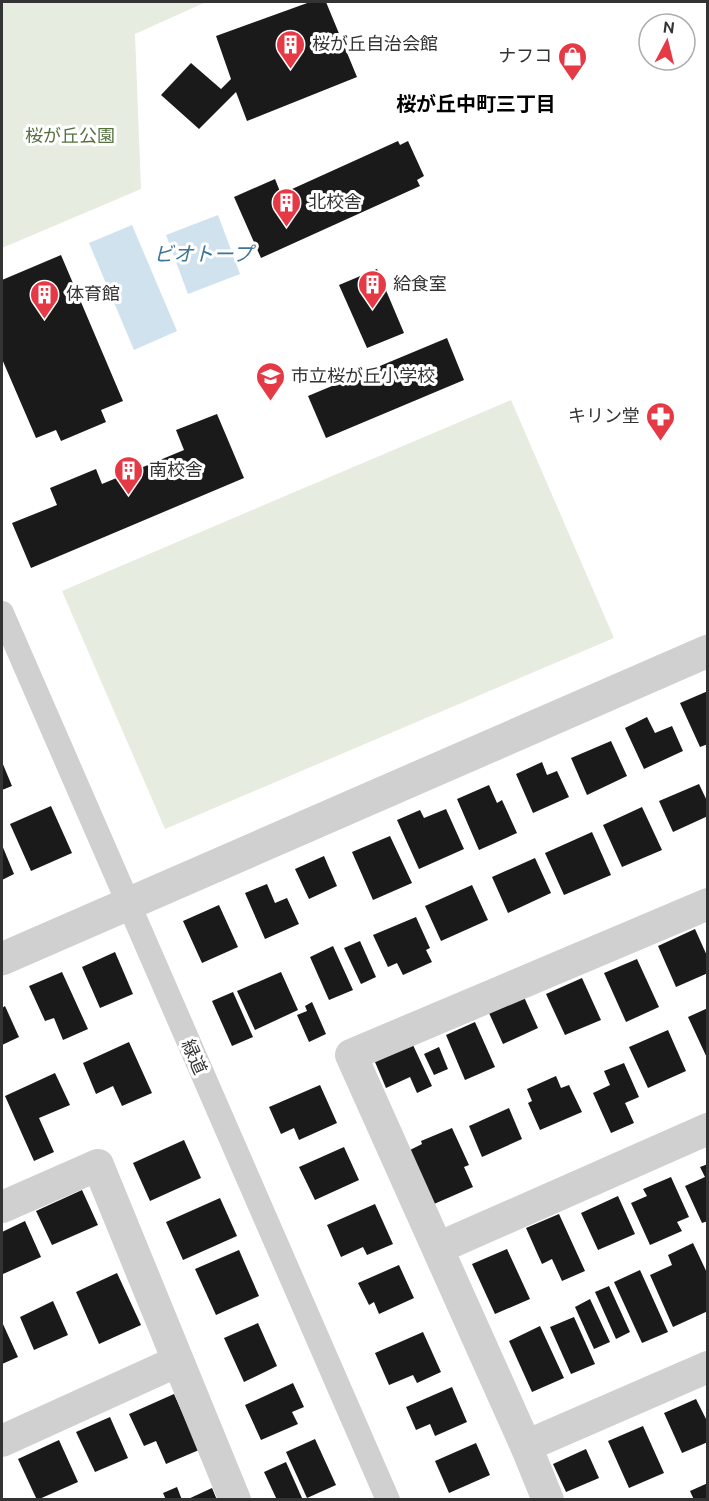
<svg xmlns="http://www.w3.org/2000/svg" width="709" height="1501" font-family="Ubuntu,'Noto Sans JP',sans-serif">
<rect width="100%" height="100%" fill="#fff"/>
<g fill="#e6ecdf">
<path d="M2,2H206L135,34L141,189L2,248Z"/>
<path d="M511,400L614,638L165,829L62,591Z"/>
</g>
<g fill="#cfe2ee">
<path d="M218,215L240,274L188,294L166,235Z"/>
<path d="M132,225L177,331L134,350L89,243Z"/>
</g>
<g fill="#1a1a1a">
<path d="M310,2H326L357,77L247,121L236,92L199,129L161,95L191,63L221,89L231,79L216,36Z"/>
<path d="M398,141L400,145L408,141L424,176L417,180L420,186L261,258L234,197L275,179L281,194Z"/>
<path d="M61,255L123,401L101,410L106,422L61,441L56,430L36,438L2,359V280Z"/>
<path d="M377,269L404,333L367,348L339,285Z"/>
<path d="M447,338L464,380L326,438L308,396Z"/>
<path d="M217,414L244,478L31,568L12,523L57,505L50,488L96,469L102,484L184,450L176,430Z"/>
<path d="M708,691V744L700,747L680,703Z"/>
<path d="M647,717L655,733L672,726L683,751L644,769L625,728Z"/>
<path d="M611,741L627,776L587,795L571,758Z"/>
<path d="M2,762L12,786L2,790Z"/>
<path d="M542,762L547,775L557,771L569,797L533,813L516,774Z"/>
<path d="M699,784L708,803V816L673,832L659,801Z"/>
<path d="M489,785L497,803L502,800L517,833L479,850L457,799Z"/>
<path d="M51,806L72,853L31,871L10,824Z"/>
<path d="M642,807L662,850L622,867L603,825Z"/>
<path d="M446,809L464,849L419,869L397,820L420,810L424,818Z"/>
<path d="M592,832L611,875L564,895L545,853Z"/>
<path d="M390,836L412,883L373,900L352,852Z"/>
<path d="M2,845L14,874L2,880Z"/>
<path d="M324,856L337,886L309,899L295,869Z"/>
<path d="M535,858L551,893L508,913L492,877Z"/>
<path d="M267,884L275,903L287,898L299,924L265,939L245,893Z"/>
<path d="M472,885L488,920L441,941L425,906Z"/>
<path d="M219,905L238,947L202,963L183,921Z"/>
<path d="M416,917L430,948L426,950L432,962L403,975L397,963L388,967L373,935Z"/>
<path d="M695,929L708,958V973L676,987L658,946Z"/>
<path d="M360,941L376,977L361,984L344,948Z"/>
<path d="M333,946L353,990L329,1000L310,957Z"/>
<path d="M115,952L133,994L100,1008L82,967Z"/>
<path d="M637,959L659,1007L626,1022L604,973Z"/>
<path d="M62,972L88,1029L63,1040L54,1018L45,1021L29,986Z"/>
<path d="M281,972L298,1010L255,1030L237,991Z"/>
<path d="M582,978L601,1020L565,1035L546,994Z"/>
<path d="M233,992L253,1037L232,1046L212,1001Z"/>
<path d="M524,997L538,1028L503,1044L489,1013Z"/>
<path d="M312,1002L326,1034L309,1042L297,1015L307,1011L305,1006Z"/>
<path d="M5,1006L19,1037L2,1045V1008Z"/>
<path d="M708,1008V1060L688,1017Z"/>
<path d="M475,1022L495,1067L465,1080L446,1035Z"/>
<path d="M668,1030L686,1071L648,1088L629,1047Z"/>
<path d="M129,1042L152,1093L122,1106L113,1086L96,1094L83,1063Z"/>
<path d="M413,1045L432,1086L417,1093L410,1077L386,1088L375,1062Z"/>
<path d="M439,1047L448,1069L434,1075L424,1054Z"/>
<path d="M624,1063L639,1097L625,1103L634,1123L611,1133L593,1093L610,1085L604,1071Z"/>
<path d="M55,1073L70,1105L39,1118L54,1152L34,1161L5,1096Z"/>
<path d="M556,1076L561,1088L569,1085L582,1112L540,1130L528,1103L532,1101L527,1089Z"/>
<path d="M320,1085L337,1123L299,1140L294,1128L281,1134L269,1107Z"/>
<path d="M509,1108L522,1139L482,1157L469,1126Z"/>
<path d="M452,1128L469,1165L464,1167L473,1187L434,1204L410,1150L422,1144L421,1141Z"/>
<path d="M184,1140L201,1178L150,1201L133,1163Z"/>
<path d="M344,1147L359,1180L315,1200L299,1167Z"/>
<path d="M708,1164V1221L702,1223L685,1186L705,1177L700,1167Z"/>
<path d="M671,1177L689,1217L677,1222L682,1231L650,1245L631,1203L647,1196L643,1189Z"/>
<path d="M82,1190L98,1225L52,1245L36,1211Z"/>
<path d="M618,1196L635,1234L598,1250L581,1213Z"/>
<path d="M220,1198L237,1236L183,1260L166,1222Z"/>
<path d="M375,1204L393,1244L367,1255L363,1247L341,1257L327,1225Z"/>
<path d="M559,1214L585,1271L562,1281L552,1259L542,1264L526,1228Z"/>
<path d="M25,1221L41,1257L3,1274L2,1270V1232Z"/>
<path d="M693,1243L708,1275V1311L673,1327L650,1275L672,1265L668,1255Z"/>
<path d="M507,1249L530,1299L495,1314L472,1264Z"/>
<path d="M239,1250L259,1296L216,1315L195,1269Z"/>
<path d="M399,1265L414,1298L379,1314L374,1302L369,1305L358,1283Z"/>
<path d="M640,1270L668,1332L642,1343L614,1282Z"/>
<path d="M117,1273L141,1325L99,1344L76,1292Z"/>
<path d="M609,1286L630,1332L616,1339L595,1292Z"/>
<path d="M590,1299L610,1342L594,1349L575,1307Z"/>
<path d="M53,1301L68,1335L34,1350L20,1317Z"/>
<path d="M574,1317L595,1364L571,1374L550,1327Z"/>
<path d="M2,1322L18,1357L2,1364Z"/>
<path d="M258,1323L277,1366L244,1382L224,1338Z"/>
<path d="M540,1326L564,1378L532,1392L509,1341Z"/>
<path d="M423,1332L441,1372L417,1383L413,1375L389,1385L375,1353Z"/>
<path d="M293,1383L304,1407L292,1412L298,1424L261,1440L245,1405Z"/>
<path d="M452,1387L467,1422L435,1436L430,1424L416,1430L406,1407Z"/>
<path d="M174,1394L199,1450L166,1464L156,1441L144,1446L129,1414Z"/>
<path d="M696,1399L708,1423V1442L682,1453L664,1413Z"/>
<path d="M110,1417L128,1458L95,1472L76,1432Z"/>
<path d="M643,1426L664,1473L629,1488L608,1441Z"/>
<path d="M315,1439L336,1485L307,1498L286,1452Z"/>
<path d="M59,1440L78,1482L37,1500L18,1459Z"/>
<path d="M476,1443L490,1475L449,1493L435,1461Z"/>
<path d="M586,1449L599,1478L566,1492L553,1464Z"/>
<path d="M286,1462L302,1498L300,1500H277L264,1472Z"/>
<path d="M708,1483V1500H694L690,1491Z"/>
<path d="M177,1487L182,1500H166L163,1493Z"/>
<path d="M212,1488L217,1500H186Z"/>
</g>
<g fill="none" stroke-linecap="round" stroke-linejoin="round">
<path stroke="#d0d0d0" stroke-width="24" d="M2,613L388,1500"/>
<g stroke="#d0d0d0" stroke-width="32">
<path d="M708,904L351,1055L526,1446L708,1367"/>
<path d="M2,1207L98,1165L235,1500"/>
<path d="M438,1248L708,1129"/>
<path d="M2,1441L178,1361"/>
<path d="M526,1446L548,1500"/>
</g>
<path stroke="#d0d0d0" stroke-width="33" d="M2,959L708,651"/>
</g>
<defs>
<symbol id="building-pin" viewBox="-11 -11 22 30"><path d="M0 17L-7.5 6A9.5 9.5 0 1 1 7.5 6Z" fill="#e63946" stroke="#fff"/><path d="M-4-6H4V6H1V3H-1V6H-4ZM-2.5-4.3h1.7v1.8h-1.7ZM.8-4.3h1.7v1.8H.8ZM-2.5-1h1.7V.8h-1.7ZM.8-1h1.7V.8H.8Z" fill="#fff"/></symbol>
<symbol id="shop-pin" viewBox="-11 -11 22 30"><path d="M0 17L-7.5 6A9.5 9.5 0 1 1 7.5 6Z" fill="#e63946" stroke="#fff"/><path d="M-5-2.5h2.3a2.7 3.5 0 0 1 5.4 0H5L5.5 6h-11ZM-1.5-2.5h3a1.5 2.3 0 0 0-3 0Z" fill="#fff"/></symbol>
<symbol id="school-pin" viewBox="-11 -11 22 30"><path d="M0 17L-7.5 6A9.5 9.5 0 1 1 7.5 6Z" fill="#e63946" stroke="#fff"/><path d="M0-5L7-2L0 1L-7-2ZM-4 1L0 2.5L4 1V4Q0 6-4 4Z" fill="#fff"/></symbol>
<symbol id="pharmacy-pin" viewBox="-11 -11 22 30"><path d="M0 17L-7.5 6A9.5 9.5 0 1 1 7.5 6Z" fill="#e63946" stroke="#fff"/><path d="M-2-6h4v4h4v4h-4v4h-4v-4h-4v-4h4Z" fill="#fff"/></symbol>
</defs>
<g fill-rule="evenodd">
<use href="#building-pin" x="274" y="28" width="33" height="45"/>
<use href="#shop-pin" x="556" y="40" width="33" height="45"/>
<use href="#building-pin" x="270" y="186" width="33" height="45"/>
<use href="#building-pin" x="356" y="268" width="33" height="45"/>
<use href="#building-pin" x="28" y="278" width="33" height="45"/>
<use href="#school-pin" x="254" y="360" width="33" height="45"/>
<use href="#pharmacy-pin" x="644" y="400" width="33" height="45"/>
<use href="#building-pin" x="112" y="454" width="33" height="45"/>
</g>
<g text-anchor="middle" stroke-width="6" stroke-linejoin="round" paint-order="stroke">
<g font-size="18" fill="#333" stroke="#fff" text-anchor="start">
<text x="312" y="50">桜が丘自治会館</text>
<text x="552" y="62" text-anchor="end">ナフコ</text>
<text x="308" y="208">北校舎</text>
<text x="393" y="290">給食室</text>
<text x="66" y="300">体育館</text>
<text x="291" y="382">市立桜が丘小学校</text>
<text x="640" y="422" text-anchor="end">キリン堂</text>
<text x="149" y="476">南校舎</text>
</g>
<g font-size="18" fill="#56703f" stroke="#fff">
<text x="70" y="142">桜が丘公園</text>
</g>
<g font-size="18" fill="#333" stroke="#fff">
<text transform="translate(194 1057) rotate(66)" y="6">緑道</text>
</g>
<g font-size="20" font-weight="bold" fill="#000" stroke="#fff">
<text x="476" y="111">桜が丘中町三丁目</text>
</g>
<g font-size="20" font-style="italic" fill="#3f7597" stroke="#fff">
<text x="203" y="261">ビオトープ</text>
</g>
</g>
<rect width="709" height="1501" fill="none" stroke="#333333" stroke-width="6"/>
<g transform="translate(667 42) rotate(7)"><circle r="28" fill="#ffffff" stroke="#adadad" stroke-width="1.5"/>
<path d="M0-4.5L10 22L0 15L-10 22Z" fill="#e63946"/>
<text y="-9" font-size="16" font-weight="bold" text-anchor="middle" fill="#333333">N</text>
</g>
</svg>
